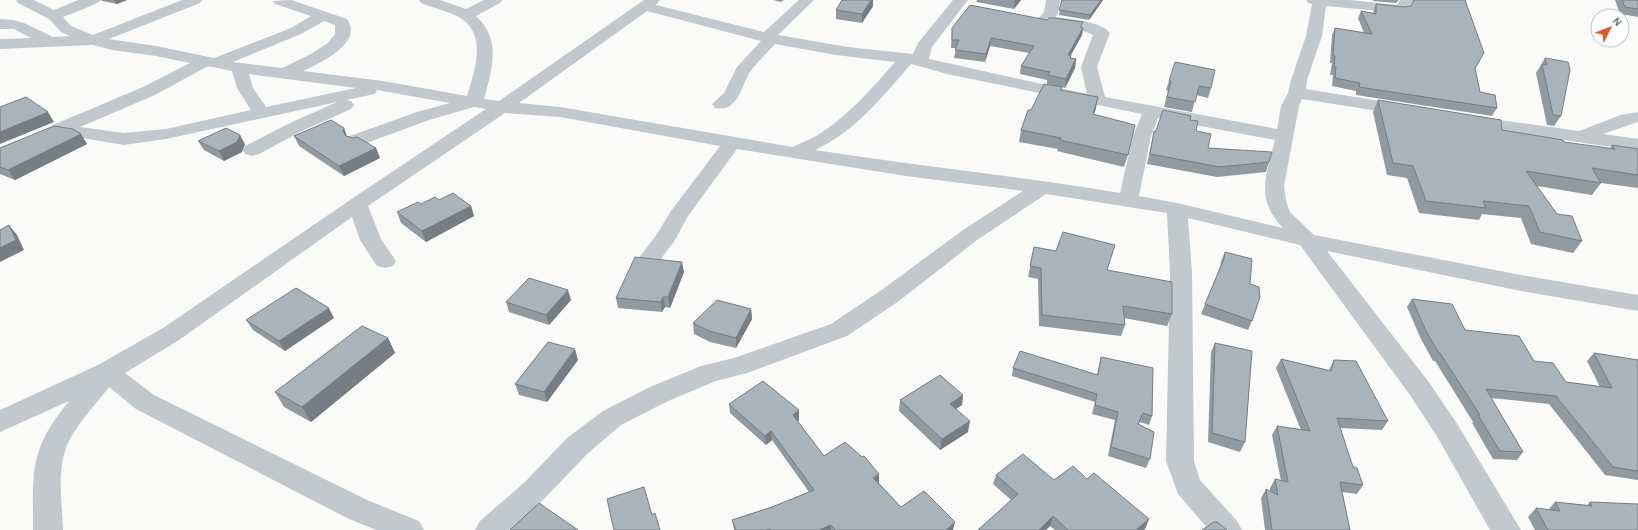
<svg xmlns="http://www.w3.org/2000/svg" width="1638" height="530" font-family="'Alegreya Sans',sans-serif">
<rect width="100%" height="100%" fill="#fafaf8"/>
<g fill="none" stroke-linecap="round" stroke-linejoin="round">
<g fill="#c3c8cc" fill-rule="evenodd">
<path d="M16,0H34L54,10L78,0H101C99,4 70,14 63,17L71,26L93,35L182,0H202L200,3L109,39L156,46L214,58L291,28L311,16L275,4L273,1L291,0L347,19C364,43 320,63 303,71L383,81L467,96C475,70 488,34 459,17C447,11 433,8 421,3L419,0H440L466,9L484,0H502L500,3L476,16C502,40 492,68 484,99L499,101L644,0H660L656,5L764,32L799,0H814L778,35L848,47L913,54L918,43L953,0H968L932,47L929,59L1087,94L1081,67L1093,35L1079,29L1040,23L1037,20L1044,12L1046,0H1060L1058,13L1056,17C1069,19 1101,21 1110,33L1097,67L1105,97L1277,129L1281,106L1288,93L1291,80L1306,36L1312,4L1308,3L1306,0H1350L1397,5L1400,0H1414L1407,12L1402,13L1326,6L1322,36L1307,80L1306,89L1404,105L1410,106L1413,110L1410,114L1404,115L1302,99L1299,106L1284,186L1286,201L1290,212L1314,235L1521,275L1638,295V311L1521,291L1327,251L1428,381L1456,422L1521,530H1490L1438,438L1410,395L1300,245L1188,218L1192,273L1194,461L1200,480L1237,521L1242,530H1209L1178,494L1166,461L1170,273L1167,213L1046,194L977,240L899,301L847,336L747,373L716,381L668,401L621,425L587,454L546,497L511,530H475L480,521L526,481L567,438L603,411L650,387L701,366L734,358L831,324L883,289L963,230L1023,191L906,176L737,149L688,216L675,240L657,264L649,266L641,264L638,259L655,237L671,211L720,146L560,117L505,113L368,206L381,239L396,261L393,266L385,268L377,266L360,240L352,217L179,340L125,373L154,395L367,500L419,521L424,530H376L347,518L136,409L109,387C95,405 74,427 66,448C57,474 62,503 63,530H33C33,470 29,450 69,401L0,432V410L98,365L163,328L350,200L486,109L474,107L429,120L364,144L357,146L350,144L348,140L350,136L417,112L450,103L377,90L375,94L346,100L351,101L354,105L351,109L302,131L259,154L252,156L245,154L243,150L245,146L290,123L337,102L166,139L124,145L59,134L53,133L50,129L53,125L143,87L190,63L156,56L112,50L93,45L0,49V39L31,38L14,29H0V19L13,20L24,23L53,37L70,36L61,32L49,19L18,3ZM647,11L761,41L737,67L724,93L712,104L715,108C738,113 741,86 750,72C757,62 767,53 775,44L836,55L895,62C872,88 850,114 821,133C812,139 802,142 793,147L560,107L519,103ZM324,21L335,25V34L328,43L311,54L282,68L233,62L301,34ZM911,64L947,74L1142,114L1133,136L1120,193C1019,176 917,166 815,150C856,131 882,97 911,64ZM208,66L232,71L237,88L251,110L166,129L124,133L80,127L155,95ZM249,74L356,88L266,107L253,88ZM1158,118L1275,140C1267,174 1254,198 1283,228L1177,203L1139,196L1151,136Z"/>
<path d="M1638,112V122L1603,134L1638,139V151L1471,126L1465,125L1462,121L1465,117L1471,116L1579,131L1621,115Z"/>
</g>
</g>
<g fill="#929a9f">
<path d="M101,0H127L117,4L102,1Z"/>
<path d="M773,0H784L781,2Z"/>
<path d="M977,0H1021L1014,9L976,2Z"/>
<path d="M1062,0H1103L1089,20L1059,15Z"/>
<path d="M1373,0H1399L1396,3L1373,1Z"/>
<path d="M1615,0H1638V17L1620,14Z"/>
<path d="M1376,4L1405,7L1411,6L1480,61L1475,69L1480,92L1497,108L1492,116L1356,95V91L1332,86L1333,75H1330L1332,63H1330L1332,35L1335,28L1364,33L1358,18L1361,11L1373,13Z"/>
<path d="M873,6L862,23L836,19V10Z"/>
<path d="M1047,20L1083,28L1082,35L1071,55V58L1076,59L1075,68L1065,88L1047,84V80L1020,74L1021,66L1029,53L990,46L985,62L954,58L956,48H951L952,28Z"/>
<path d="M1545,58L1561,116L1554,126L1547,125L1536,73Z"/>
<path d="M1169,81L1211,88L1208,98L1196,95L1192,112L1164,107L1168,91L1166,90Z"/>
<path d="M1062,87L1061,90L1096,108L1094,114L1128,155L1124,167L1057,151L1058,149L1019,142L1021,130L1031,110Z"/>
<path d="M1378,100L1502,130L1564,142L1610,149L1612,145L1638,149V188L1601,183L1592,195L1537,186L1557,214L1582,241L1573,253L1531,244L1521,218L1482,214L1479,220L1419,213L1407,178L1387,175L1373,112Z"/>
<path d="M344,128L347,136L376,148L380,158L344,176L299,146L294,136Z"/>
<path d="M1154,131H1196L1208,148L1269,162L1266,172L1217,177L1147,164L1152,141Z"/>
<path d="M198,141L245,144L242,152L224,161L204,150Z"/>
<path d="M87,144L15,180L0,174V148Z"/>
<path d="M439,200L471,206L474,216L426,242L401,223L397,212L421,204Z"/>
<path d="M1034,247L1107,270L1172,314L1167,326L1124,318L1125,325L1121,336L1039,326L1038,279L1028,277Z"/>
<path d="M1225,252L1250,284L1252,321L1248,330L1201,314L1220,267L1221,261Z"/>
<path d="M684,272L670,308L665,307L662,312L618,308L616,298Z"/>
<path d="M1412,299L1465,330L1534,361L1566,382L1600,387L1587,361L1594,353L1638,360V480L1605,475L1549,404L1491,398L1523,452L1517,460L1493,459L1472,423L1473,422L1435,361H1433L1421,339L1407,307Z"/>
<path d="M571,300L549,325L509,312L506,302Z"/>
<path d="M751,309L752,319L736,348L710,342L694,334L693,323Z"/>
<path d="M334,318L285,351L253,330L246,320Z"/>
<path d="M388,338L395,353L311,422L284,407L275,392Z"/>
<path d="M1215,343L1245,442L1240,452L1208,442L1211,352Z"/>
<path d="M1101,357L1152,416L1149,425L1140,422L1139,424L1150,459L1146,468L1108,456L1115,420L1092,414L1095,402L1012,376L1013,368L1097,374L1099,366Z"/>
<path d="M1281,359L1329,370L1334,360L1388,421L1382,430L1340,428L1353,467L1363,485L1357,494L1342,492L1350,530H1265L1261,498L1266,489L1270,491V488L1275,479L1281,481L1272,435L1277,426L1301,430L1276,368Z"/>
<path d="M578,360L547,402L519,395L515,384Z"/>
<path d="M963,395L962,405L956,409L968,432L940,450L899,411L900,400Z"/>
<path d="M729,404L799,410V420L797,421L824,456L879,474V483L901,507L953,530H734L732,520L772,507L809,492L772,440L766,445L730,413Z"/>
<path d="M996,475L1054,480L1087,479L1149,519L1145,529L1143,530H1055L1050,526L1046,530H978L1011,500L993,484Z"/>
<path d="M1555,502L1587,505L1590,502L1638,530H1535L1528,517L1536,508L1548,510Z"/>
</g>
<g fill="#777d82">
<path d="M114,0H127L117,4Z"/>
<path d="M871,0H873V6L862,23V14Z"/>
<path d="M1015,0H1021L1014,9Z"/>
<path d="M1101,0H1103L1089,20L1090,15Z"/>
<path d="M1083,28L1082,35L1066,63L1068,55Z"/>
<path d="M991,38L990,46L985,62L986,54Z"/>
<path d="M1076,59L1075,68L1065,88L1066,79Z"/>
<path d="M1098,97L1096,108L1090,125L1093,114Z"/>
<path d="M48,112L54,122L0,144V132Z"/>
<path d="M344,128L347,138V141L343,131Z"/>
<path d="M81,134L87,144L15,180L8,170Z"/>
<path d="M240,135L245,144L242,152L224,161L219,151Z"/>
<path d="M376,148L380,158L344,176L339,166Z"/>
<path d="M471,206L474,216L426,242L422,231Z"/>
<path d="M9,225L17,235L24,250L0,262V248Z"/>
<path d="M682,262L684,272L670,308L668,297Z"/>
<path d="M568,290L571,300L549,325L546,315Z"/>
<path d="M663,297L665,307L662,312L661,302Z"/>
<path d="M329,308L334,318L285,351L279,341Z"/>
<path d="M751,309L752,319L736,348V338Z"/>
<path d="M388,338L395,353L311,422L302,407Z"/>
<path d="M575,349L578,360L547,402L544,392Z"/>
<path d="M963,395L962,405L948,414L950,404Z"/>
<path d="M799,410V420L793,424V415Z"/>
<path d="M970,421L968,432L940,450L942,439Z"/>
<path d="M771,431L772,440L766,445L765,436Z"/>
<path d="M879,474V483L873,478Z"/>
<path d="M1053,516L1050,526L1046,530H1039Z"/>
<path d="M1149,519L1145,529L1143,530H1136Z"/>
<path d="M955,522L953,530H946Z"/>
<path d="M831,525V530H819Z"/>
</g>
<g fill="#aab3b9" stroke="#777d82">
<path d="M842,0H871L862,14L836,10Z"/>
<path d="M1062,0H1101L1090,15L1059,10Z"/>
<path d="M1414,0H1465L1484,53L1475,68L1480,92L1495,95L1497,108L1359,87L1360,83L1335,78L1336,67H1334L1335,56L1333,55L1335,28L1372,34L1361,11L1376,14V4L1405,7L1411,6Z"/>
<path d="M1622,0H1638V9L1625,7Z"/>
<path d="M970,5L1047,20L1049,18H1054L1083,22L1080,27L1083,28L1068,55H1071L1070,58L1076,59L1066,79L1048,75L1050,72L1021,66L1034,46L991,38L986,54L955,50L959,40H952V28Z"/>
<path d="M1545,58L1568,62L1570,70L1561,116L1553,115L1542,64L1547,65Z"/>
<path d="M1175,62L1215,70L1211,88L1199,86L1195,102L1167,97L1171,81H1169Z"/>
<path d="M1044,84L1062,87L1060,90L1098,97L1093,114L1135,125L1128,155L1060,140L1061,138L1021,130L1028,110H1031Z"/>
<path d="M26,97L48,112L0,132V107Z"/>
<path d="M1378,100L1501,120L1502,130L1563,140L1564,142L1615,149L1612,145L1638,149V175L1592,168L1601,183L1526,171L1557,214L1572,216L1582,241L1540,232L1529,206L1483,201L1486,208L1426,201L1413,166L1393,163Z"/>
<path d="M1163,110L1191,116L1190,120L1198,121L1196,131L1211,134L1208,148L1272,152L1269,162L1220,167L1150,154L1154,131H1156Z"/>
<path d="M331,120L344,128L343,131L346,136L353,138L357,137L376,148L339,166L294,136Z"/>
<path d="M54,126L73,129L81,134L8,170L0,167V148Z"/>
<path d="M226,128L240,135L237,142L219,151L198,141Z"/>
<path d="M453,193L471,206L422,231L397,212L418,202L421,204L435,197L439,200Z"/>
<path d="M9,225L16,240L0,248V230Z"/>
<path d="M1063,232L1115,245L1107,270L1172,282V314L1123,306L1125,325L1042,315L1041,268L1030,266L1034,247L1056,251Z"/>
<path d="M1225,252L1252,259L1250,284L1259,287L1260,297L1252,321L1205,304L1224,259Z"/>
<path d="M635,257L682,262L668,297H663L661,302L616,298Z"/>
<path d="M529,278L568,290L546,315L506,302Z"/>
<path d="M296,288L329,308L279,341L246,320Z"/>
<path d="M1412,299L1452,304L1465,330L1519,336L1534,361L1553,363L1566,382L1612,388L1594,353L1638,360V471L1613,467L1556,396L1486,389L1523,452L1500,451L1478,415H1480L1440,353H1439L1426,331Z"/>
<path d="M717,300L751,309L736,338L709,331L693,323Z"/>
<path d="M362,326L388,338L302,407L275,392Z"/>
<path d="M548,342L575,349L544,392L515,384Z"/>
<path d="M1215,343L1252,351L1245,442L1212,433Z"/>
<path d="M1020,351L1098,375L1101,357L1153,368L1152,416L1143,413L1138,424L1154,432L1150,459L1111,447L1118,412L1095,405L1097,394L1013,368Z"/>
<path d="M1281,359L1331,371L1334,360L1356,361L1388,421L1337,418L1353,467L1357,468L1363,485L1340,482L1350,530H1272L1266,489L1278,495L1275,479L1288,482L1277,426L1310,431Z"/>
<path d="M940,375L963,395L950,404L970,421L942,439L900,400Z"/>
<path d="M763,381L799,410L793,415L824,456L845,442L862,457L864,456L879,474L873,478L901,507L924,491L955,522L946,530H835L831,525L819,530H770V529L765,530H736L732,520L772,507L814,490L771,431L765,436L729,404Z"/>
<path d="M1023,454L1054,480L1073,466L1087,479L1094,473L1149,519L1136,530H1068L1053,516L1039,530H978L1018,494L996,475Z"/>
<path d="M644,487L652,515L655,513L660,530H614L607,499Z"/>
<path d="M1555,502L1592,506L1590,502L1638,504V530H1548L1536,508L1560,511Z"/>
<path d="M539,503L578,530H510Z"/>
<path d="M1214,522H1217L1227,530H1202Z"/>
</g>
<g transform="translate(1610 28) rotate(48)"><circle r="19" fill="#ffffff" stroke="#c1c8cd"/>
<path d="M0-3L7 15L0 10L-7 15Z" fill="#e4572e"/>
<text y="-6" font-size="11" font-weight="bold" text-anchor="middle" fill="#657683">N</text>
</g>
</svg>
